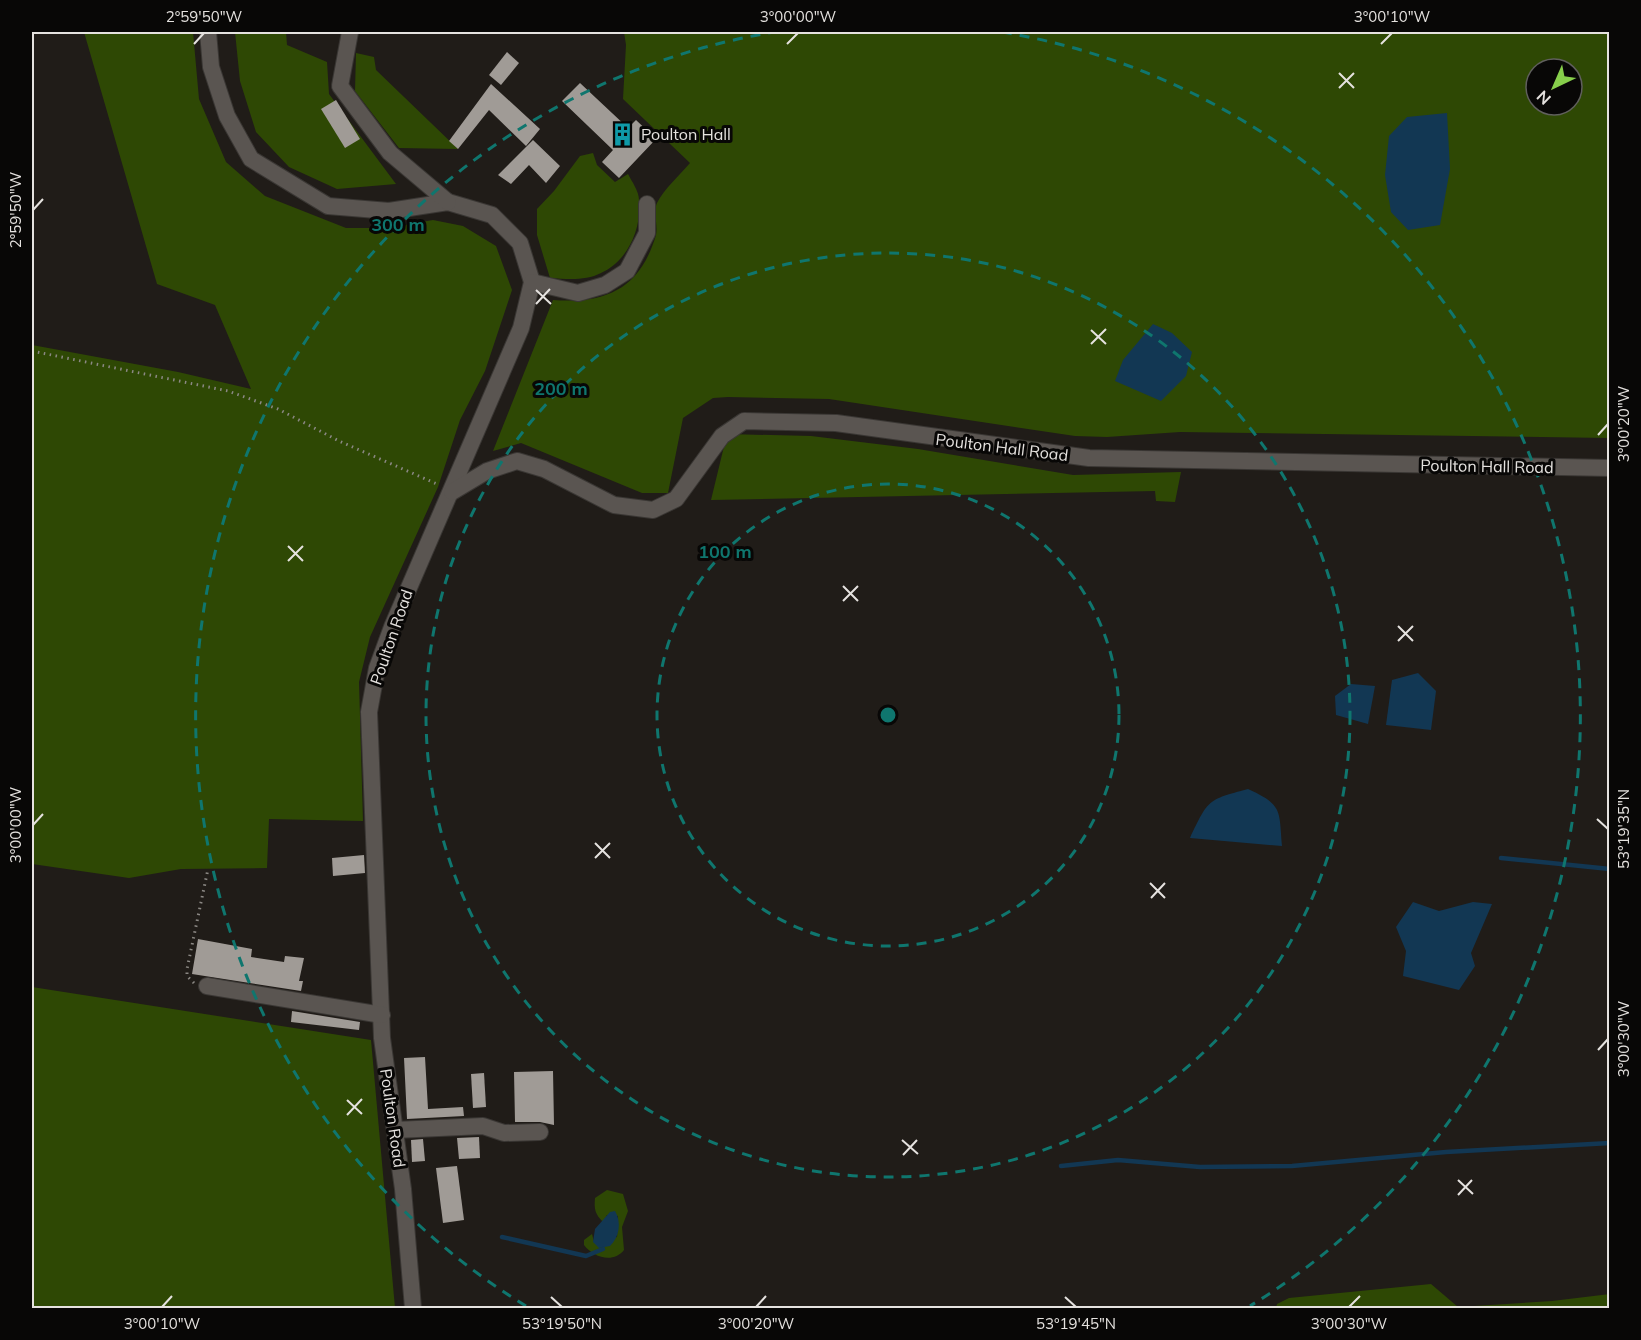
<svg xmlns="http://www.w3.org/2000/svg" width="1641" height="1340" font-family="Mulish,sans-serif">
<rect width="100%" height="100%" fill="#201c18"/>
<g fill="#2e4804" fill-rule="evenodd">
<path d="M84,32H193L199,99L226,162L265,196L346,228H388L433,220L463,226L496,246L512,290L485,371L460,420L438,487L370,637L359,682L363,821L269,819L267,868L181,869L129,878L32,864V345L178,372L251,389L215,305L157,284Z"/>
<path d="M235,32H286L287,45L327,62L329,94L396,184L337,189L289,167L256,132L240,81Z"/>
<path d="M624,32H1609V438L1180,432L1107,437L1075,436L829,399L728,397L713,398L683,418L668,493H642L521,443L493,451L553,300C606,304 640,289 656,235C658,225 653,212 657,203C664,189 680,175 690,163L623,99L626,45ZM1536,69H1572V105H1536Z"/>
<path d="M356,53L374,57L376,70L458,149L399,148L355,91Z"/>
<path d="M593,153L597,165L615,182L628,174C632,182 639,191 639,200C642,228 628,261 601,273C586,281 567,279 550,278L537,235V209L554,191L580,156Z"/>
<path d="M727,434L811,436L918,449L1073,475L1181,472L1175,502L1156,501L1155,491L711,500Z"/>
<path d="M32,987L371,1040L395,1308H32Z"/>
<path d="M607,1190L623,1194L628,1211L622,1227L624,1250C613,1264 593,1257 584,1245V1240L592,1234L594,1242L617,1237L618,1216L607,1215L603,1222C595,1214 594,1209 595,1198Z"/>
<path d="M1431,1284L1458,1307L1552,1301L1610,1294L1609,1308H1276L1277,1304L1289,1298Z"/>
</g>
<g fill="#123753">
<path d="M1447,113L1450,169L1440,225L1408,230L1391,212L1385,175L1389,136L1407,117Z"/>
<path d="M1153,324L1172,333L1192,352L1186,376L1161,401L1115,381L1123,360Z"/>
<path d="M1418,673L1436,691L1431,730L1386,725L1392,680Z"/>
<path d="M1351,684L1375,686L1368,724L1336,715L1335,696Z"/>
<path d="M1248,789C1283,805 1279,810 1282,846L1190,838C1209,799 1207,800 1248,789Z"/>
<path d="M1413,902L1439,911L1473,902L1492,904L1471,953L1475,966L1459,990L1403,976L1406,951L1396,927Z"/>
<path d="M615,1211C622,1223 619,1237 610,1246L599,1248L593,1242L595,1229L610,1212Z"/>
</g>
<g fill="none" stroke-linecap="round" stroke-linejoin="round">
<g stroke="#123753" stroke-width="4.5">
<path d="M1501,858L1610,869"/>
<path d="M1061,1166L1118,1160L1200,1167L1292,1166L1446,1152L1610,1143"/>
<path d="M502,1237L586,1256L603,1249"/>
</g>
</g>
<g fill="#a09b96">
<path d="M507,52L519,63L501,85L489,75Z"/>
<path d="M580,83L628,128L636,120L656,139L619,178L602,162L613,150L562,101Z"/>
<path d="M491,84L540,129L526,146L489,110L458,149L449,141Z"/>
<path d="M336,100L360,139L345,148L321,109Z"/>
<path d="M533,140L560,166L546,183L529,165L511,184L498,175Z"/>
<path d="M364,855L365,873L333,876L332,858Z"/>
<path d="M198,939L252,949L251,957L284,962L285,956L304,958L299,981H303L301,991L192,974Z"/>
<path d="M292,1011L360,1022L359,1030L291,1022Z"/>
<path d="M425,1057L428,1109L463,1107L464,1116L407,1119L404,1058Z"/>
<path d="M553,1071L554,1125L540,1122H515L514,1072Z"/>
<path d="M484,1073L486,1107L473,1108L471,1074Z"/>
<path d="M479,1137L480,1158L459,1159L457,1138Z"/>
<path d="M423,1139L425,1161L412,1162L411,1140Z"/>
<path d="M457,1166L464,1220L443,1223L436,1168Z"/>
</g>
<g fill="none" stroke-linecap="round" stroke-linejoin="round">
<defs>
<g id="minor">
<path d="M208,32L211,67L227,116L251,159L328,206L389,211L448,202L492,215L520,243L532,282L521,328L392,627L377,668L369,712L382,1038L403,1189L413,1308"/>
<path d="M350,32L340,86L390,153L448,202"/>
<path d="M532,282L578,293L605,285L627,271L647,233V204"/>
<path d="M452,492L487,471L517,461L544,469L614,505L653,510L676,499L722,436L744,421L836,423L1089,458L1610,468"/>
<path d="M207,986L382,1015"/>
<path d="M395,1130L483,1126L504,1133L540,1132"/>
</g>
</defs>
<use href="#minor" stroke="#3a3734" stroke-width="18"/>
<g stroke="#8b8884" stroke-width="3" stroke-dasharray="1.5 4.5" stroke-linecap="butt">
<path d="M32,351L228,391L278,409L339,441L437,484"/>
<path d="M194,983L187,976V969L208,869"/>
</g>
<use href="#minor" stroke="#5a5551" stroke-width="16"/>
</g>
<path fill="none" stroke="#e5e2df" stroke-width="2" d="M194,44L204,33M787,44L798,33M1381,44L1392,33M1339,73L1354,88M1339,88L1354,73M33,210L43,199M536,290L551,304M536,304L550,289M1091,330L1106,344M1091,344L1106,329M1598,435L1608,424M288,546L303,561M288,561L303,546M843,586L858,601M843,601L858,586M1398,626L1413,641M1398,641L1413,626M1597,819L1608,829M33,825L43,814M595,843L610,858M595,858L610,843M1150,883L1165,898M1151,898L1165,883M1598,1050L1608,1039M347,1100L362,1114M347,1115L362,1099M902,1140L918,1154M903,1155L917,1140M1458,1180L1473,1194M1458,1195L1472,1180M551,1297L562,1307M1065,1297L1076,1307M162,1307L172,1296M756,1307L766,1296M1349,1307L1360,1296"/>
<g fill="none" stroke="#0f766e" stroke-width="3" stroke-dasharray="10 8">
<circle cx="888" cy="715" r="231"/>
<circle cx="888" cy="715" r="462"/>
<path d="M526 1306A693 693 0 0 1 774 32M1002 32A693 693 0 0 1 1250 1306"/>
</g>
<defs>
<symbol id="building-bare" viewBox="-9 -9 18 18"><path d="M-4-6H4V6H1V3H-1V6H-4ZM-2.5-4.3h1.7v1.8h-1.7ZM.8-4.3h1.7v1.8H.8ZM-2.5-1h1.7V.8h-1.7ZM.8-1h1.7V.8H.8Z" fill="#0f9aa8" stroke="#080706" stroke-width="2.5" paint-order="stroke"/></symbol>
</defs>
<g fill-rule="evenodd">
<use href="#building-bare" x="606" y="118" width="33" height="33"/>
</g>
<g text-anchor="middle" stroke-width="6" stroke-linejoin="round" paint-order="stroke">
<g font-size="16" fill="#e5e2df" stroke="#080706" text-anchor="start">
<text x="641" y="140">Poulton Hall</text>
</g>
<g font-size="16" fill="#e5e2df" stroke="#080706">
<text transform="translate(1002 447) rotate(7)" y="6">Poulton Hall Road</text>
<text transform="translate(1487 466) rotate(1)" y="6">Poulton Hall Road</text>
<text transform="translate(391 637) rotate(-71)" y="6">Poulton Road</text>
<text transform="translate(393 1118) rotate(82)" y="6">Poulton Road</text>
</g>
</g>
<circle cx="888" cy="715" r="9" fill="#0f766e" stroke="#080706" stroke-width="3"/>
<g font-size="18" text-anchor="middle" font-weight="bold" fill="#0f766e" stroke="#080706" stroke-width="6" stroke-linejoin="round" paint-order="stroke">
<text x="398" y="231">300 m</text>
<text x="561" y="395">200 m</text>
<text x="725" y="558">100 m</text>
</g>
<rect width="1641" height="1340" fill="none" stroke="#080706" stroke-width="66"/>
<g transform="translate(1554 87) rotate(224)"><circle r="28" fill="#080706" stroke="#605f5d" stroke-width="1.5"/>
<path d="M0-4.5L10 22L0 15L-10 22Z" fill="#87cf4b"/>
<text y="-9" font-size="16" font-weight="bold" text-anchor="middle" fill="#e5e2df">N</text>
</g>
<rect x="33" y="33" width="1575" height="1274" fill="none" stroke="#e5e2df" stroke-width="2"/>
<g font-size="15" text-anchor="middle" fill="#e5e2df">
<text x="204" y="22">2°59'50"W</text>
<text x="798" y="22">3°00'00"W</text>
<text x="1392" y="22">3°00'10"W</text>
<text transform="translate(16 210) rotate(-90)" y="5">2°59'50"W</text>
<text transform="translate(1624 424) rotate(-90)" y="5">3°00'20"W</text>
<text transform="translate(16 825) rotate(-90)" y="5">3°00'00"W</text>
<text transform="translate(1624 829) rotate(-90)" y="5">53°19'35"N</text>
<text transform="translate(1624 1039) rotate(-90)" y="5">3°00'30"W</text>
<text x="162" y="1329">3°00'10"W</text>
<text x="562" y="1329">53°19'50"N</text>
<text x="756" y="1329">3°00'20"W</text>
<text x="1076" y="1329">53°19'45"N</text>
<text x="1349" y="1329">3°00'30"W</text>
</g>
</svg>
